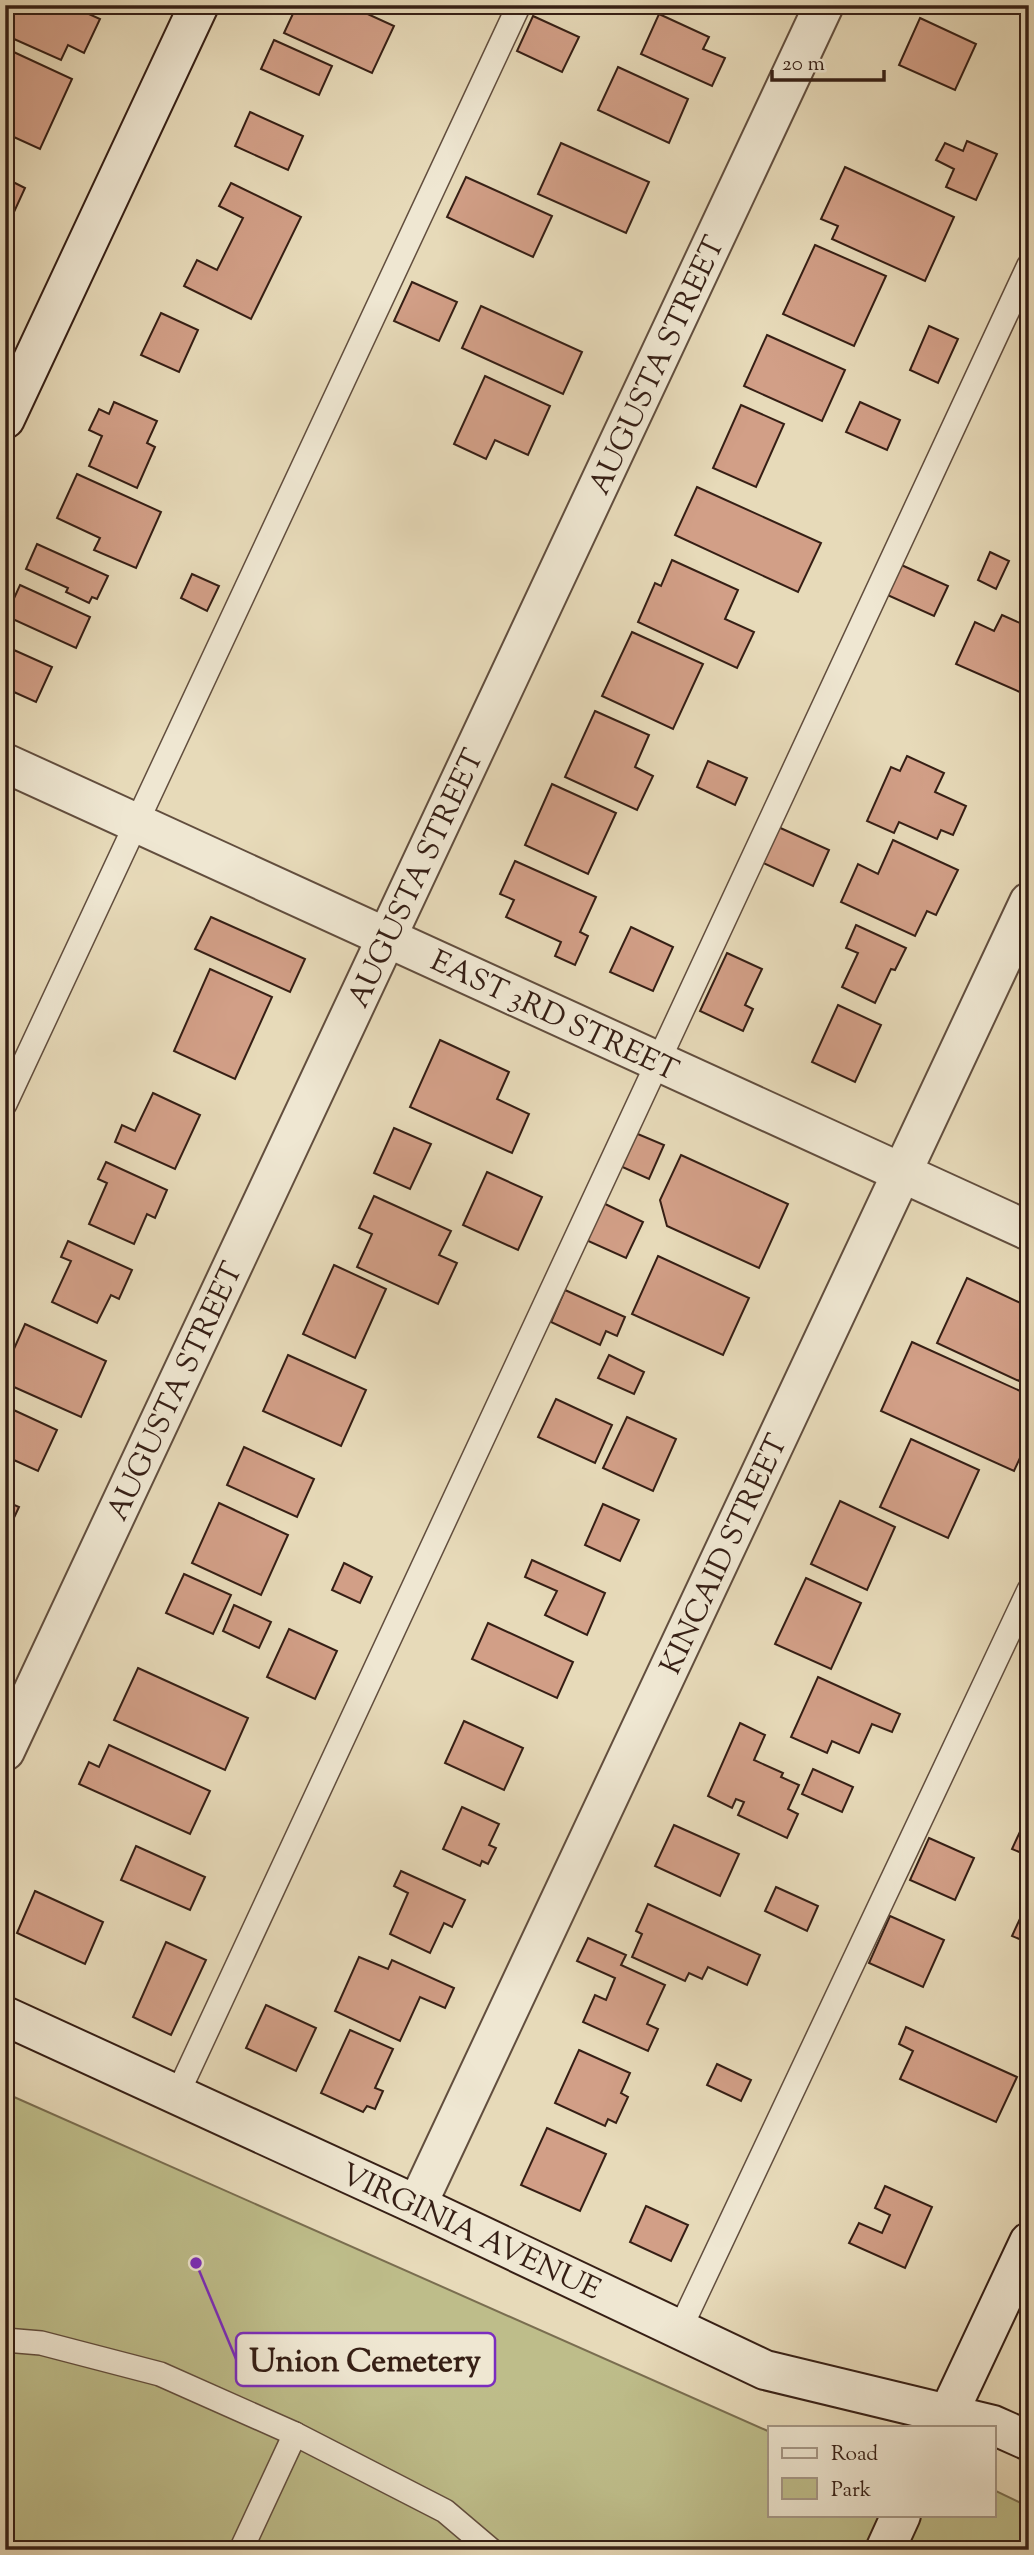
<svg xmlns="http://www.w3.org/2000/svg" width="1034" height="2555" font-family="'Sorts Mill Goudy',serif">
<rect width="100%" height="100%" fill="#e7dab9"/>
<filter id="stains"><feTurbulence type="fractalNoise" baseFrequency=".00286" numOctaves="4"/><feColorMatrix values="0 0 0 0 .2 0 0 0 0 .09 0 0 0 0 .02 0 0 0 .5 -.17"/></filter>
<radialGradient id="worn" r=".72"><stop offset=".6" stop-color="#630" stop-opacity="0"/><stop offset="1" stop-color="#630" stop-opacity=".3"/></radialGradient>
<path fill="#bebd8a" stroke="#7a6e50" stroke-width="2" d="M5,2093L770,2432V2515H994V2490L1029,2507V2550H5Z"/>
<g fill="#d29f87" stroke="#361f15" stroke-width="2">
<path d="M8,5H69L100,19L84,53L68,45L61,60L5,35V12Z"/>
<path d="M297,5H348L394,26L372,73L284,33Z"/>
<path d="M659,14L709,37L703,49L725,58L712,86L641,54Z"/>
<path d="M533,16L579,37L562,72L517,51Z"/>
<path d="M920,18L976,44L955,90L899,65Z"/>
<path d="M274,40L332,66L319,95L261,69Z"/>
<path d="M5,48L72,79L40,149L5,133Z"/>
<path d="M618,67L688,99L669,143L598,110Z"/>
<path d="M250,112L303,136L288,170L235,146Z"/>
<path d="M967,141L997,154L976,200L946,187L954,169L936,160L945,143L963,151Z"/>
<path d="M561,143L649,182L626,233L538,194Z"/>
<path d="M845,167L954,217L925,281L832,239L838,226L821,219Z"/>
<path d="M466,177L552,216L533,257L447,217Z"/>
<path d="M5,178L25,188L9,223L5,221Z"/>
<path d="M231,183L301,217L251,319L184,286L197,260L217,270L243,218L219,206Z"/>
<path d="M815,245L886,276L854,346L783,314Z"/>
<path d="M412,282L457,302L439,341L394,321Z"/>
<path d="M481,306L582,352L563,394L462,348Z"/>
<path d="M161,313L198,330L179,372L141,355Z"/>
<path d="M929,326L958,339L938,383L910,370Z"/>
<path d="M767,335L845,370L822,421L744,386Z"/>
<path d="M485,376L550,406L528,455L495,440L486,459L454,444Z"/>
<path d="M114,402L157,421L147,443L155,447L137,488L89,466L102,436L89,430L99,409L109,414Z"/>
<path d="M860,402L900,420L887,450L846,432Z"/>
<path d="M741,405L784,424L756,487L713,468Z"/>
<path d="M77,474L161,512L136,568L94,550L100,538L57,518Z"/>
<path d="M697,487L821,543L798,592L675,535Z"/>
<path d="M37,544L108,576L97,599L92,597L89,603L66,592L68,588L26,569Z"/>
<path d="M990,552L1009,561L996,589L978,580Z"/>
<path d="M672,560L738,590L725,619L754,632L737,668L638,622L655,583L661,586Z"/>
<path d="M897,563L948,586L934,616L883,593Z"/>
<path d="M192,574L219,586L207,611L181,598Z"/>
<path d="M20,585L90,617L76,648L6,616Z"/>
<path d="M1002,615L1029,627V696L956,664L975,622L994,631Z"/>
<path d="M632,632L703,664L673,729L602,696Z"/>
<path d="M5,646L52,667L36,702L5,688Z"/>
<path d="M595,711L649,735L635,767L653,776L637,810L565,777Z"/>
<path d="M907,756L944,773L935,792L966,806L953,835L941,830L937,839L899,822L894,833L867,821L891,767L900,771Z"/>
<path d="M708,761L747,778L735,805L697,787Z"/>
<path d="M552,784L616,813L588,874L525,845Z"/>
<path d="M776,826L829,850L813,886L759,861Z"/>
<path d="M893,840L958,870L936,915L927,911L915,936L841,902L858,864L878,874Z"/>
<path d="M515,861L596,897L580,932L588,936L575,965L555,956L561,942L506,917L514,900L500,894Z"/>
<path d="M211,917L305,959L290,992L195,949Z"/>
<path d="M856,925L906,948L895,970L891,969L875,1003L842,987L858,953L846,948Z"/>
<path d="M631,927L673,947L653,991L610,972Z"/>
<path d="M727,953L762,969L745,1005L753,1009L743,1031L700,1011Z"/>
<path d="M210,969L272,997L235,1079L174,1051Z"/>
<path d="M838,1005L881,1025L855,1082L812,1062Z"/>
<path d="M440,1040L509,1072L497,1099L529,1114L512,1153L410,1107Z"/>
<path d="M153,1093L200,1115L175,1169L115,1142L122,1125L135,1131Z"/>
<path d="M394,1128L431,1144L410,1189L374,1173Z"/>
<path d="M633,1132L664,1145L649,1179L618,1165Z"/>
<path d="M681,1155L788,1204L759,1268L667,1226L660,1200Z"/>
<path d="M106,1162L167,1190L155,1218L147,1214L134,1244L89,1224L107,1183L98,1179Z"/>
<path d="M487,1172L542,1197L518,1250L463,1225Z"/>
<path d="M374,1196L451,1231L439,1255L457,1263L438,1304L357,1267L372,1234L359,1228Z"/>
<path d="M603,1203L643,1222L626,1258L586,1240Z"/>
<path d="M68,1241L132,1270L119,1299L111,1295L97,1323L52,1302L71,1261L61,1257Z"/>
<path d="M658,1256L749,1298L723,1355L632,1314Z"/>
<path d="M334,1265L386,1289L355,1358L303,1334Z"/>
<path d="M967,1278L1029,1307V1360L1019,1381L937,1343Z"/>
<path d="M565,1290L625,1317L617,1336L606,1331L600,1345L551,1322Z"/>
<path d="M25,1324L106,1361L81,1417L5,1383V1369Z"/>
<path d="M912,1342L1029,1395V1438L1014,1471L881,1411Z"/>
<path d="M288,1355L366,1390L341,1446L263,1411Z"/>
<path d="M609,1355L644,1372L634,1394L598,1378Z"/>
<path d="M556,1399L612,1425L595,1463L538,1437Z"/>
<path d="M5,1406L57,1430L38,1471L5,1456Z"/>
<path d="M627,1417L676,1439L653,1491L603,1468Z"/>
<path d="M911,1439L979,1470L948,1538L880,1507Z"/>
<path d="M244,1447L314,1479L297,1517L227,1485Z"/>
<path d="M5,1501L19,1507L5,1537Z"/>
<path d="M840,1501L895,1527L867,1590L811,1564Z"/>
<path d="M219,1503L288,1535L261,1595L192,1563Z"/>
<path d="M603,1504L639,1520L620,1561L585,1545Z"/>
<path d="M532,1560L605,1593L587,1635L545,1615L557,1591L525,1577Z"/>
<path d="M344,1563L372,1577L360,1603L332,1590Z"/>
<path d="M184,1574L231,1595L213,1634L166,1613Z"/>
<path d="M806,1578L861,1603L831,1669L775,1644Z"/>
<path d="M234,1605L271,1622L259,1648L223,1631Z"/>
<path d="M488,1623L573,1662L557,1698L472,1659Z"/>
<path d="M289,1629L337,1651L315,1699L267,1677Z"/>
<path d="M1029,1650V1670L1021,1667Z"/>
<path d="M138,1668L248,1718L225,1770L114,1720Z"/>
<path d="M818,1677L900,1714L892,1732L872,1724L859,1753L832,1741L827,1753L791,1737Z"/>
<path d="M464,1721L523,1748L504,1790L445,1763Z"/>
<path d="M740,1723L765,1735L754,1760L783,1773L781,1777L799,1785L788,1809L798,1814L787,1838L738,1815L744,1802L736,1799L732,1808L708,1796Z"/>
<path d="M109,1745L210,1791L190,1834L79,1784L89,1762L99,1767Z"/>
<path d="M813,1769L853,1787L842,1812L802,1794Z"/>
<path d="M462,1807L499,1824L489,1845L496,1848L488,1864L482,1861L480,1866L443,1849Z"/>
<path d="M1029,1812V1856L1012,1849Z"/>
<path d="M674,1825L739,1854L720,1896L655,1866Z"/>
<path d="M929,1838L974,1858L955,1900L910,1880Z"/>
<path d="M136,1846L205,1877L190,1910L121,1880Z"/>
<path d="M401,1871L465,1900L452,1927L444,1923L430,1953L390,1934L408,1893L394,1886Z"/>
<path d="M776,1887L818,1906L807,1931L765,1911Z"/>
<path d="M35,1891L103,1922L85,1964L17,1933Z"/>
<path d="M1029,1899V1943L1012,1936Z"/>
<path d="M648,1904L760,1955L747,1985L708,1967L702,1979L689,1973L685,1981L632,1957L642,1934L636,1931Z"/>
<path d="M890,1916L944,1940L923,1987L869,1963Z"/>
<path d="M588,1938L626,1955L621,1965L665,1985L647,2024L658,2029L648,2051L583,2022L595,1995L606,2000L615,1978L577,1961Z"/>
<path d="M166,1942L206,1960L171,2035L133,2017Z"/>
<path d="M359,1957L388,1969L392,1960L454,1988L445,2008L420,1997L400,2041L335,2011Z"/>
<path d="M266,2005L316,2028L296,2071L246,2048Z"/>
<path d="M906,2027L1017,2077L996,2122L900,2079L913,2051L899,2044Z"/>
<path d="M350,2030L393,2049L375,2088L383,2091L375,2109L367,2106L363,2112L321,2093Z"/>
<path d="M579,2050L630,2073L621,2093L628,2097L616,2123L608,2119L605,2126L555,2103Z"/>
<path d="M717,2064L751,2080L741,2101L707,2085Z"/>
<path d="M547,2128L606,2154L580,2211L521,2185Z"/>
<path d="M885,2186L932,2207L905,2268L849,2243L859,2223L882,2233L890,2215L875,2208Z"/>
<path d="M646,2206L688,2225L671,2261L630,2242Z"/>
</g>
<g fill="none" stroke-linecap="round" stroke-linejoin="round">
<defs>
<g id="lane">
<path d="M5,1104L519,5"/>
<path d="M177,2095L1029,265"/>
<path d="M680,2329L1029,1590"/>
<path d="M5,2340L41,2343L160,2374L295,2434L445,2511L491,2550"/>
<path d="M241,2550L295,2434"/>
</g>
<g id="street">
<path d="M5,763L1029,1231"/>
<path d="M5,1751L824,5"/>
<path d="M417,2205L1029,902"/>
</g>
<g id="secondary">
<path d="M5,419L199,5"/>
<path d="M5,2016L417,2205L765,2370L993,2425L1029,2441"/>
<path d="M942,2427L1029,2242"/>
<path d="M885,2550L901,2515"/>
</g>
</defs>
<use href="#lane" stroke="#624e3e" stroke-width="26"/>
<use href="#street" stroke="#624e3e" stroke-width="42"/>
<use href="#secondary" stroke="#361f15" stroke-width="42"/>
<use href="#lane" stroke="#efe7d2" stroke-width="23"/>
<use href="#street" stroke="#efe7d2" stroke-width="38"/>
<use href="#secondary" stroke="#efe7d2" stroke-width="38"/>
</g>
<g text-anchor="middle" stroke-width="5" stroke-linejoin="round" paint-order="stroke">
<g font-size="30" fill="#361f15" stroke="#efe7d2">
<text transform="translate(656 365) rotate(-65)" y="10">AUGUSTA STREET</text>
<text transform="translate(415 878) rotate(-65)" y="10">AUGUSTA STREET</text>
<text transform="translate(555 1015) rotate(25)" y="10">EAST 3RD STREET</text>
<text transform="translate(174 1391) rotate(-65)" y="10">AUGUSTA STREET</text>
<text transform="translate(723 1554) rotate(-65)" y="10">KINCAID STREET</text>
<text transform="translate(471 2231) rotate(25)" y="10">VIRGINIA AVENUE</text>
</g>
</g>
<path fill="none" stroke="#7b2cbf" stroke-width="2.5" d="M196 2263L236 2359"/>
<circle fill="#7b2cbf" stroke="#efe7d2" stroke-width="2.5" cx="196" cy="2263" r="7"/>
<rect fill="#efe7d2" stroke="#7b2cbf" stroke-width="2.5" x="236" y="2333" width="259" height="53" rx="7"/>
<g font-size="32" text-anchor="middle" font-weight="bold" fill="#361f15">
<text x="365" y="2371">Union Cemetery</text>
</g>
<rect width="1034" height="2555" fill="none" stroke="#e7dab9" stroke-width="28"/>
<rect x="7" y="7" width="1020" height="2541" fill="none" stroke="#361f15" stroke-width="3.5"/>
<rect x="14" y="14" width="1006" height="2527" fill="none" stroke="#361f15" stroke-width="2"/>
<rect x="768" y="2426" width="228" height="91" fill="#efe7d2" stroke="#a59786" stroke-width="2"/>
<rect x="782" y="2448" width="35" height="10" fill="#efe7d2" stroke="#a59786" stroke-width="2"/>
<text x="831" y="2460" font-size="21" fill="#361f15">Road</text>
<rect x="782" y="2478" width="35" height="21" fill="#bebd8a" stroke="#a59786" stroke-width="2"/>
<text x="831" y="2496" font-size="21" fill="#361f15">Park</text>
<path d="M772 70v10h112v-10" fill="none" stroke="#361f15" stroke-width="3.5"/>
<text x="782" y="70" font-size="21" fill="#361f15" stroke="#efe7d2" stroke-width="5" paint-order="stroke">20 m</text>
<rect width="100%" height="100%" filter="url(#stains)"/>
<rect width="100%" height="100%" fill="url(#worn)"/>
</svg>
